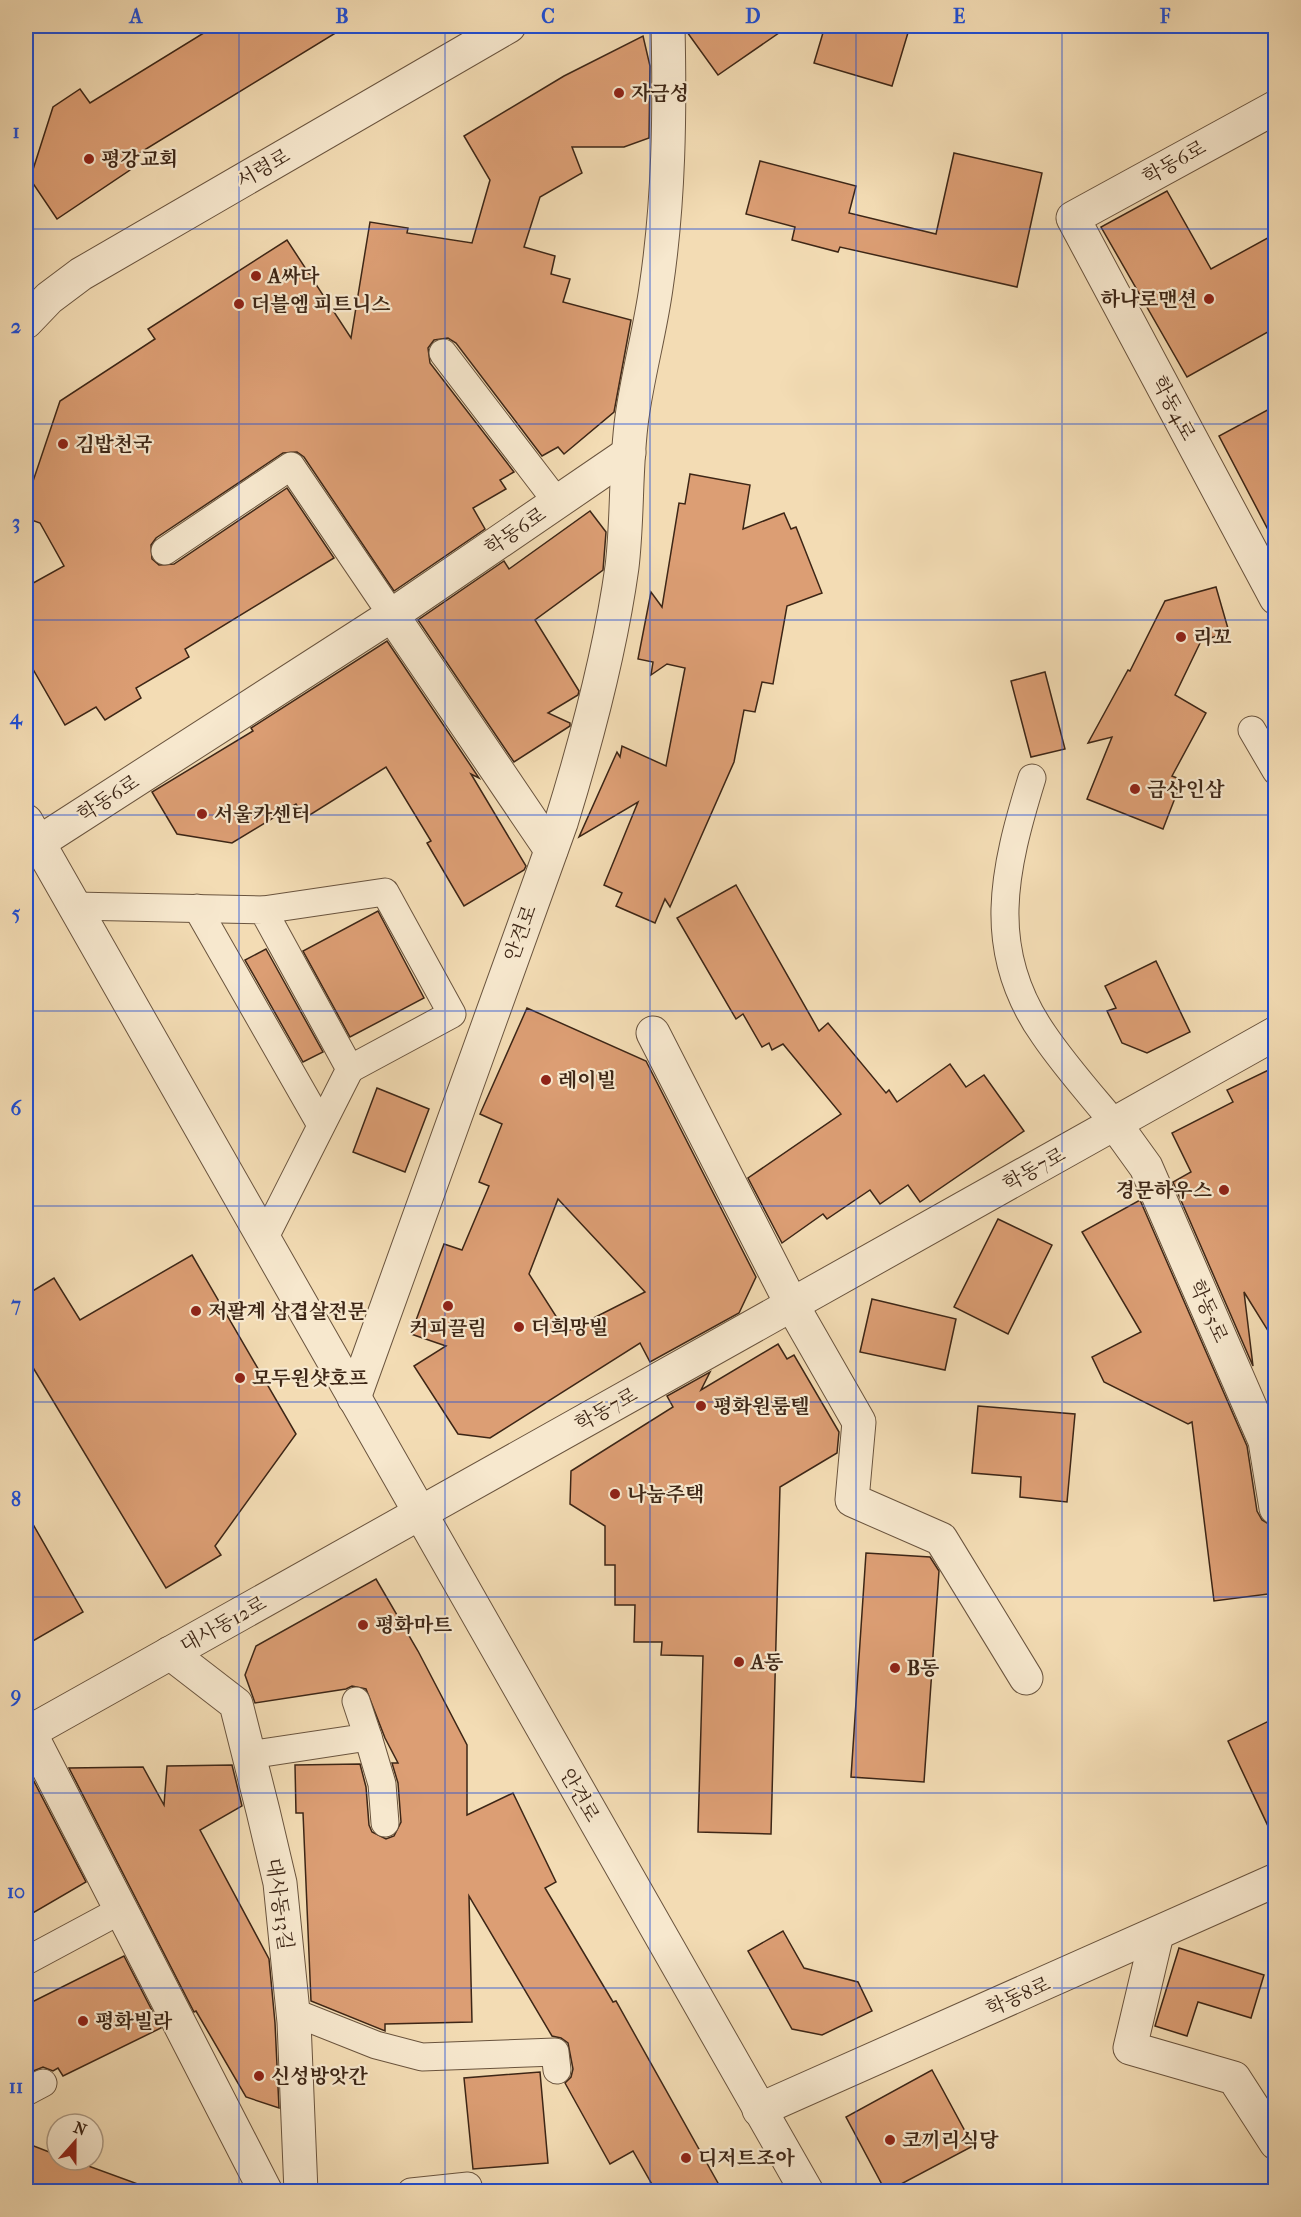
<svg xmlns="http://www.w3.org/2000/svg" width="1301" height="2217" font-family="'IM FELL French Canon','Noto Serif KR',serif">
<rect width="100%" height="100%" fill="#f3dcb4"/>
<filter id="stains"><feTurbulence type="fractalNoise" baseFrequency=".00333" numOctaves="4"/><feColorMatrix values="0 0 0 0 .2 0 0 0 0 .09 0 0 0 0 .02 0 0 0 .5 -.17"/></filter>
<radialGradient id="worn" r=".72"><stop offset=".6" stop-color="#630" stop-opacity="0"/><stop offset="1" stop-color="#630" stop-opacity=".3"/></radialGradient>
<g fill="#dc9e74" stroke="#3d2616" stroke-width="1.5" fill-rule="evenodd">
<path d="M215,26H347L128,160L133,168L57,219L30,179L53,107L80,89L90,103Z"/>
<path d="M687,26H789L718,75L687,32Z"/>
<path d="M825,26H910L892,86L814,63Z"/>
<path d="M643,36L650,66L649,138L624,147H572L582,173L540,197L524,247L555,256L551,274L570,279L563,302L631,320L614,412L564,454L558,447L542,456L456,343L448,338L434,340L428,348L430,363L514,472L500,480L506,489L473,508L485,529L394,591L304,457L297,452L283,453L156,538L151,545L152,559L159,565L174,564L287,488L334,558L185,649L189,657L136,688L141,698L105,720L96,707L65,725L26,657V587L64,566L40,523L26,518V502L60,401L155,339L148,329L287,240L351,338L370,222L408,228L407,233L472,243L490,180L464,136L564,76Z"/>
<path d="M954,153L1042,173L1017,287L840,247L838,252L792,240L795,227L746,214L760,161L856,186L849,213L936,234Z"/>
<path d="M1167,191L1211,269L1275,234V328L1187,377L1101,227Z"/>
<path d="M1275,406V543L1219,436Z"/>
<path d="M690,474L750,485L743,529L784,513L791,529L796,527L822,593L787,606L773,684L762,682L755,712L744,710L734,762L670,907L665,899L655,923L616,906L622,893L604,885L638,802L579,837L617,752L620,757L622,746L666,766L685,668L667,664L651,675L653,662L638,659L651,592L662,607L679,503L685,504Z"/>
<path d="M590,511L606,532L603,570L535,620L579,691L578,695L548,713L570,723V726L514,762L418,620L504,561L509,569Z"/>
<path d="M1216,587L1229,632L1201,641L1175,695L1206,713L1172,776L1182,780L1163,829L1087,799L1112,737L1088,743L1128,670L1130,671L1165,601Z"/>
<path d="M387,641L479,778L471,774L526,866L524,870L464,906L427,843L431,841L386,767L305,818L296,804L232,843L177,834L152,792L253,731L251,728Z"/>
<path d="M1045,672L1065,749L1031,757L1011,681Z"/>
<path d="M736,885L819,1031L828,1023L886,1093L889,1090L897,1102L950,1064L966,1087L984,1075L1024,1131L920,1202L908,1185L880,1204L870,1190L827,1219L823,1214L782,1243L748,1178L841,1114L783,1044L772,1050L769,1043L762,1047L743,1014L736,1019L677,918Z"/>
<path d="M378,911L424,998L350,1037L303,951Z"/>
<path d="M266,949L323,1052L303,1062L245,960Z"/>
<path d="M1156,961L1190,1032L1147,1053L1122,1043L1107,1011L1116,1008L1105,986Z"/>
<path d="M527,1008L646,1061L756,1277L739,1313L650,1362L640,1343L490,1438L458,1434L414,1366L446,1346L411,1334L444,1244L462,1250L489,1186L479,1182L502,1124L480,1114ZM558,1199L645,1292L566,1332L529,1274Z"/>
<path d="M1275,1067V1342L1244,1292L1253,1366L1173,1182L1191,1172L1172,1133L1233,1102L1227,1090Z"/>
<path d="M377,1088L429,1109L405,1172L353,1152Z"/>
<path d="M1140,1200L1247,1446L1257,1511L1262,1520L1272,1526L1275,1593L1214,1601L1192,1422L1188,1424L1104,1382L1092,1357L1141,1332L1082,1232Z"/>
<path d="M998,1219L1052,1245L1008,1334L954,1307Z"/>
<path d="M192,1255L296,1434L215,1546L221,1555L166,1588L26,1356V1295L54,1278L80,1320Z"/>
<path d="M872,1299L956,1319L945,1370L860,1352Z"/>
<path d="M778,1344L787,1359L794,1355L839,1432L837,1453L780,1487L771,1834L698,1832L703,1656L661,1655L662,1642H634L635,1605H615V1565H605V1526L570,1504L571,1471L673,1407L667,1396L710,1372L701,1390Z"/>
<path d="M978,1406L1075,1414L1067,1502L1020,1497L1021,1477L972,1473Z"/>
<path d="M26,1512L83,1612L26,1645Z"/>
<path d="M866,1553L930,1557L939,1571L924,1782L851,1777Z"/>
<path d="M376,1579L418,1651L467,1745V1815L513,1793L556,1882L545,1888L613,2002L616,2001L723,2192H681L653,2186L633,2151L610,2164L565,2083L571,2077L573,2069L568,2043L561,2038L552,2036L469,1896L472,2022L385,2024V2031L311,2001L303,1813H296L295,1765L360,1764L366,1787L369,1825L372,1832L386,1839L394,1836L401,1822L398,1783L392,1763H398L385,1738L366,1689L352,1686L346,1689L255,1703L245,1675L256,1646Z"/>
<path d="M1275,1718V1841L1228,1741Z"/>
<path d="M232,1765L242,1806L200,1830L269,1959L275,2023L279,2108L246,2097L196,2011L194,2012L69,1768L143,1767L164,1805L167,1766Z"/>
<path d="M26,1766L86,1882L26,1917Z"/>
<path d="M783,1931L804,1968L858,1982L872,2011L822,2035L792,2029L748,1951Z"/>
<path d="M1179,1948L1264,1975L1251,2018L1198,2002L1187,2036L1155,2026Z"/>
<path d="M124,1956L161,2028L63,2076L58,2068L53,2071L43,2067L26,2074V2005Z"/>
<path d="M932,2070L973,2146L886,2192L846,2117Z"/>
<path d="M540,2072L548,2163L473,2169L464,2078Z"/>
<path d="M26,2143L57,2155V2160H72L146,2187V2192H26Z"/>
</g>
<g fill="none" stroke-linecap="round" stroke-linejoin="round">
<defs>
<g id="service">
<path d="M443,353L557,502"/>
<path d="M165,551L291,466L392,615"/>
<path d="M1252,730L1276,771"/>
<path d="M1032,778C1004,869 984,950 1044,1035C1065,1066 1091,1095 1115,1124"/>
<path d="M74,906L263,910L350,1069L264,1239"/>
<path d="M197,908L321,1125"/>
<path d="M263,910L385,892L452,1014L350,1069"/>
<path d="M368,1737L382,1784L385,1823"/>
<path d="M249,1755L368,1737L356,1701"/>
<path d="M26,1961L121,1910"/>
<path d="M293,2012L376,2045L422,2057L555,2052L557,2070"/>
<path d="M26,2092L43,2083"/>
<path d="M411,2192L468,2186"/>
</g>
<g id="minor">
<path d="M1276,107L1073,218L1276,598"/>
<path d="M392,615L551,850"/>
<path d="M38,843L392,615L629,453"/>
<path d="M653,1033L792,1305L859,1422L852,1500L941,1539L1026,1678"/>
<path d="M1115,1124L1146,1167L1265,1441L1276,1508"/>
<path d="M354,1398L561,823C587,739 610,654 622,567C628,517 625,467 632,417C638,374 650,331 656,288C669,201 670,114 668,26"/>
<path d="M170,1653L236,1704L263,1811L280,1883L294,2022L301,2192"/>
<path d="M26,1725L266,2192"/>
<path d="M26,1734L1276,1033"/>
<path d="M1157,1934L1130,2048L1234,2078L1276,2143"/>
<path d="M759,2110L1276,1880"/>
</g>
<g id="tertiary">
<path d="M26,322L49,298L81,274L509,26"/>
<path d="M26,821L807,2192"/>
</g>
</defs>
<use href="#service" stroke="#6a543e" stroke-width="29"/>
<use href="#minor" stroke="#6a543e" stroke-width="35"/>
<use href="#tertiary" stroke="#6a543e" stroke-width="35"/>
<use href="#service" stroke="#f7e8ce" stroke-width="27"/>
<use href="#minor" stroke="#f7e8ce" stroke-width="33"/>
<use href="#tertiary" stroke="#f7e8ce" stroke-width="33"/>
</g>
<path fill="none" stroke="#1d4ed8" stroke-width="1.5" stroke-opacity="0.55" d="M239,26V2192M445,26V2192M650,26V2192M856,26V2192M1062,26V2192M26,229H1276M26,424H1276M26,620H1276M26,815H1276M26,1011H1276M26,1206H1276M26,1402H1276M26,1597H1276M26,1793H1276M26,1988H1276"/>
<g fill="#8f2418" stroke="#f7e8ce" stroke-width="2">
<circle cx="619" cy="93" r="6"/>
<circle cx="89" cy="159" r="6"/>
<circle cx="256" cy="276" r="6"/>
<circle cx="1209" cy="299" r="6"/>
<circle cx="239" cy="304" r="6"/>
<circle cx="63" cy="444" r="6"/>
<circle cx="1181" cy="637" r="6"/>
<circle cx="1135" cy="789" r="6"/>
<circle cx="202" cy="814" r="6"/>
<circle cx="546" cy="1080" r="6"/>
<circle cx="1224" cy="1190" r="6"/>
<circle cx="448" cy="1306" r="6"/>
<circle cx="196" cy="1311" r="6"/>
<circle cx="519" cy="1327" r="6"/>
<circle cx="240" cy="1378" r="6"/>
<circle cx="701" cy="1406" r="6"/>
<circle cx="615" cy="1494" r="6"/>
<circle cx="363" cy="1625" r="6"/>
<circle cx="739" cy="1662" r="6"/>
<circle cx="895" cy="1668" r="6"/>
<circle cx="83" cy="2021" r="6"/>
<circle cx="259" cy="2076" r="6"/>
<circle cx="890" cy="2140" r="6"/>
<circle cx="686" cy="2158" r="6"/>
</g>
<g text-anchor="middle" stroke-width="4.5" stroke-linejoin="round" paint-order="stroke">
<g font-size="20" font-weight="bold" fill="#3d2616" stroke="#f7e8ce" text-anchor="start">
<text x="631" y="100">자금성</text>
<text x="101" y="166">평강교회</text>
<text x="268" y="283">A싸다</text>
<text x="1197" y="306" text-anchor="end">하나로맨션</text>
<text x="251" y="311">더블엠 피트니스</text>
<text x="75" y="451">김밥천국</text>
<text x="1193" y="644">리꼬</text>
<text x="1147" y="796">금산인삼</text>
<text x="214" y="821">서울카센터</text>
<text x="558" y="1087">레이빌</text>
<text x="1212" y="1197" text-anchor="end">경문하우스</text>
<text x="208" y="1318">저팔계 삼겹살전문</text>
<text x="531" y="1334">더희망빌</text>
<text x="448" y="1335" text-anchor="middle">커피끌림</text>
<text x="252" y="1385">모두원샷호프</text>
<text x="713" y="1413">평화원룸텔</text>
<text x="627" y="1501">나눔주택</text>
<text x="375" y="1632">평화마트</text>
<text x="751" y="1669">A동</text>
<text x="907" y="1675">B동</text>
<text x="95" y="2028">평화빌라</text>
<text x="271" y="2083">신성방앗간</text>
<text x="902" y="2147">코끼리식당</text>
<text x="698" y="2165">디저트조아</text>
</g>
<g font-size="20" fill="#3d2616" stroke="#f7e8ce">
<text transform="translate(1174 162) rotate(-29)" y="7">학동6로</text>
<text transform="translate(263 168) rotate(-30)" y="7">서령로</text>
<text transform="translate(1174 408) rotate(62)" y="7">학동4로</text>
<text transform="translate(515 531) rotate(-34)" y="7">학동6로</text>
<text transform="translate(108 798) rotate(-33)" y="7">학동6로</text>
<text transform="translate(520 933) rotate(-70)" y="7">안견로</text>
<text transform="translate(1034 1169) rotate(-29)" y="7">학동7로</text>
<text transform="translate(1209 1311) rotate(66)" y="7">학동5로</text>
<text transform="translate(606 1409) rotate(-29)" y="7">학동7로</text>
<text transform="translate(223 1624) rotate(-29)" y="7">대사동12로</text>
<text transform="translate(580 1795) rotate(60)" y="7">안견로</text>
<text transform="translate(280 1904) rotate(82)" y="7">대사동13길</text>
<text transform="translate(1018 1996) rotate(-24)" y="7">학동8로</text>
</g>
</g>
<rect width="1301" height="2217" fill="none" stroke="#f3dcb4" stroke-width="66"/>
<g transform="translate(75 2142) rotate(21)"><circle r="28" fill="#f7e8ce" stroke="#ad9a84" stroke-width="1.5"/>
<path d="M0-4.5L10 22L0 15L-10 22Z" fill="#8f2418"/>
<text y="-9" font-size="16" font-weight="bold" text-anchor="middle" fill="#3d2616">N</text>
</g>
<rect x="33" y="33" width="1235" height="2151" fill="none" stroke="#1d4ed8" stroke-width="2"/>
<g font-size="20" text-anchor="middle" font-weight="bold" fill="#1d4ed8">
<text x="136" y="23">A</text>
<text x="342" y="23">B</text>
<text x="548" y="23">C</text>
<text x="753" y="23">D</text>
<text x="959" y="23">E</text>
<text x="1165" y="23">F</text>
<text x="16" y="138">1</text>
<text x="16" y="333">2</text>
<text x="16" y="529">3</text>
<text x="16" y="724">4</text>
<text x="16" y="920">5</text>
<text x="16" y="1115">6</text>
<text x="16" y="1311">7</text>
<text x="16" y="1506">8</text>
<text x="16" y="1702">9</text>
<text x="16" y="1898">10</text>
<text x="16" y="2093">11</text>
</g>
<rect width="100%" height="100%" filter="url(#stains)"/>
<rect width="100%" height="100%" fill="url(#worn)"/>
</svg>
